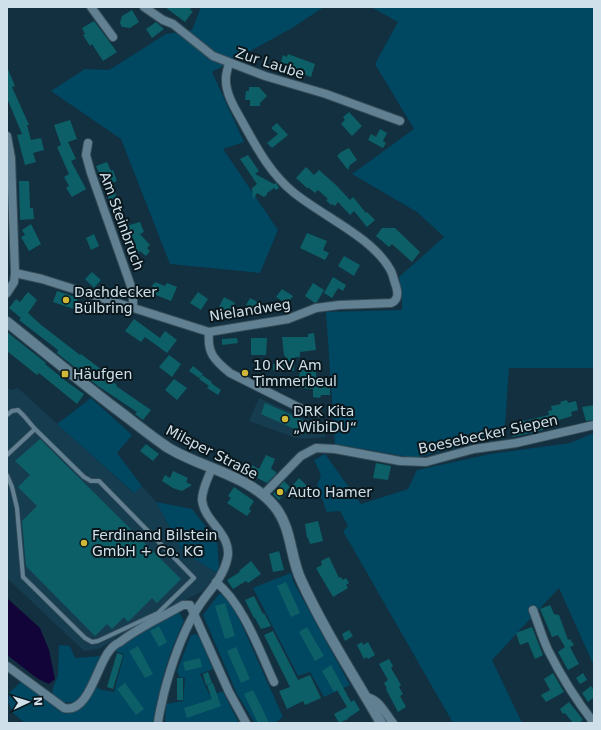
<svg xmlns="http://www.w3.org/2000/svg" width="601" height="730" font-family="'DejaVu Sans',sans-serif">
<rect width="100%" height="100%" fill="#12303f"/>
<g fill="#163c4f">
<path d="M7,387L11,390L18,388L133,493L142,486L156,502L183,552L217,573L203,591L191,597L164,613L120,635L99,649L84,651L7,578Z"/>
<path d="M259,398L303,418L321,423L326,437L303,439L293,437L249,421Z"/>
</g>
<g fill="#004762">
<path d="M201,7H324L292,28L212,72L244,142L223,149L278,230L260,273L170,264L121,139L51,91L85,69L109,70L166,34L192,30Z"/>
<path d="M371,7H594V368H509L504,438L488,440L415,458L335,444L326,312L402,310V296L399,277L444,237L417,212L352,174L414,129L375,64L398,22Z"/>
<path d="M91,398L132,435L117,453L142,486L134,493L57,424Z"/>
<path d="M594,433V666L559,588L492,660L522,723H453L343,531L348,526L340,511L327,512L317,485L321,475L314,460L325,454L361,504L408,489L417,470L490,454L570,443Z"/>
<path d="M156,502L192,509L217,541L219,567L217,573L183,552Z"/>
<path d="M291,573L293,581L350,685L324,697L310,672L298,676L253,588Z"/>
<path d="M219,594H223L228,599L237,614L283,717L275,723H255L237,694L203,615Z"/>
<path d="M179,612L184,621C168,654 159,687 153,723H25L13,713L8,702L10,692L23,680L32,686L66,714C85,706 88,703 96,683L98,689L114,692L124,654L112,650L135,634Z"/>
<path d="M196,634L199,637L213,669L200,674L209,694L223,692L239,723H165L166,704L183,701L185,678L179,677L177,671L191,635Z"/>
<path d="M59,645L70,646L75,658L101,656L85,692L75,703L64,702L52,694L53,688L58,675Z"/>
</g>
<path fill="#120339" d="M7,598L40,628L49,650L55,679L49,684L38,679L7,655Z"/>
<g fill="#0d5f67">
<path d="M165,7H192L190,10L193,11L185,22Z"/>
<path d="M132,10L139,22L130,28L122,27L120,23L122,16Z"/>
<path d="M94,21L117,52L103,61L92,44L90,46L83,35L85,34L82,28Z"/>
<path d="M156,22L164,29L152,38L146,29Z"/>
<path d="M288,54L315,64L311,77L280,65L283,55L287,57Z"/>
<path d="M7,67L15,86L12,87L29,125H27L31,140L41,138L44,150L33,153L36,162L25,165L17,135L22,134L7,98Z"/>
<path d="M249,87H259L267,96L260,103V106H250V100H245L246,91H249Z"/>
<path d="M349,112L362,126L352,136L341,124L345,120L343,117Z"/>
<path d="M70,120L77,139L68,142L76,159L71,161L86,189L72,197L66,188L69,186L64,177L69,174L57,147L61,145L54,125Z"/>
<path d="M277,123L288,135L272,148L267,143L278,134L271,128Z"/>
<path d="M380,129L387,133L383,141L386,143L383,148L368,140L371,134L376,137Z"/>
<path d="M349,148L357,160L350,165L348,170L337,156L341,152Z"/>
<path d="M248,155L259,171L255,174L274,184L276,183L279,188L276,190L274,188L267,193V195L264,197L257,193L253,200L252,188L257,184L240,159Z"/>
<path d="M107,162L111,171L113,170L117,181L112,183L118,201L121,200L123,207L113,211L107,194L109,193L102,175L100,176L96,166Z"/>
<path d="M306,167L314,175L319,170L336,185L350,200L353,197L366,213L367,212L375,220L367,227L354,211L350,215L338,202L335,206L332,204L331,205L326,200L328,199L318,190L315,193L309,188H307L296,178Z"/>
<path d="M19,181H29L30,208H33L34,219L20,220Z"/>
<path d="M124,219L126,226L140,222L144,232L140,234L150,245L147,248L150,251L146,256L140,251L137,254L131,249L136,245L130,233L123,235L119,221Z"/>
<path d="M31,224L41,244L29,251L21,237L25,235L22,230Z"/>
<path d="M382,228H395L420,252L412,262L392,244L389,247L376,236Z"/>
<path d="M307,233L327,241L323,250L329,253L325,260L300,248Z"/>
<path d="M94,234L99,246L91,250L86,238Z"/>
<path d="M344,256L360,265L354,276L338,266Z"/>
<path d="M92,272L101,280L94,288L85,279Z"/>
<path d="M333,277L346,285L343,291L338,288L332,298L324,293Z"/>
<path d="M155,282L165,286L167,283L177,287L171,301L151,293L150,292L153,284H154Z"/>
<path d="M313,283L324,290L317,302L315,303L305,296Z"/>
<path d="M282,289L293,296L287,304L276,297Z"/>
<path d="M57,291L78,298L74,309L53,302Z"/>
<path d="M28,292L37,300L28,313L40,324L80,355L81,354L102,370L101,372L117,385L116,386L151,410L143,420L135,414L137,412L98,386L57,353L58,350L19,320L21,318L9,308L16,299L20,302Z"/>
<path d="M198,292L208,299L201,310L190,303Z"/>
<path d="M224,297L235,303L230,313L219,307Z"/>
<path d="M250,298L260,303L255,312L245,307Z"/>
<path d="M134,319L160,338L165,331L177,340L167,353L145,337L141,342L125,331Z"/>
<path d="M7,332L46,363L45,364L67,382L84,394L77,404L39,373L37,375L7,351Z"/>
<path d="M314,333L316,350L300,352V357H295L294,371L273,370V364L292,365L284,355L282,337H308V334Z"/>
<path d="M237,338L238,343L222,345V339Z"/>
<path d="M251,338H267L266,355H251Z"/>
<path d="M169,355L181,364L172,377L159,367Z"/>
<path d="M193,366L203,374L199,378L189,371Z"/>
<path d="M300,370H316V380L330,381V395H321L320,398L313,397V389L298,388Z"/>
<path d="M202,375L212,382L211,383L221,390L218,395L207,388L209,386L199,379Z"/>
<path d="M174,379L187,388L177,400L165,390Z"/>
<path d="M567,400L568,403L576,401L578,410L571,412L572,416L542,425L543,430L513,437L511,428L519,426L518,421L524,420V421L549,415L548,411L552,410L551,406L561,404L560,402Z"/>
<path d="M265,403L310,423L306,434L261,414Z"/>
<path d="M594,405V420L586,421L582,407Z"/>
<path d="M40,439L181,579L157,603L152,598L128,622L124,617L112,629L107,624L95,636L26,566L22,521L37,506L18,487L30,475L15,461Z"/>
<path d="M146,444L159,454L153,461L140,451Z"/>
<path d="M266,455L275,459L271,469L276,472V474L267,483L248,473L252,465L259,469Z"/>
<path d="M376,463L391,466L388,480L373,478Z"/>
<path d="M173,471L188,478L186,482L192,485L182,491L173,488L162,481L165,475L170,478Z"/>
<path d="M299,478L310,489L302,494L293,485Z"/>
<path d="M284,481L290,487L279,500L273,494Z"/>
<path d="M234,487L254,501L249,509L251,511L247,516L227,503L231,498L228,496Z"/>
<path d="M318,521L323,541L310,544L308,538H307L305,524Z"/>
<path d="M279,551L284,570L273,572L269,554Z"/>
<path d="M329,557L339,578L341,577L343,580L346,578L349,583L346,585L348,588L333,597L316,568L322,565L321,561Z"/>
<path d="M251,561L261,574L248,583L246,581L233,589L227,580L240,572L239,571Z"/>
<path d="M286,582L300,613L291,617L277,586Z"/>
<path d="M254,596L263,614L264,613L271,626L261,629L255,618H254L245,600Z"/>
<path d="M225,603L235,636L225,639L215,606Z"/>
<path d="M550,605L554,614L559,615L568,640L570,639L574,645L570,647L579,664L568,670L558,652L565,647L558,635L552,637L540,609Z"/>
<path d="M159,626L167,642L159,647L150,631Z"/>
<path d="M307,627L324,656L315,661L299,632Z"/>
<path d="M532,627L543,655L535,659L528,642L520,645L516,633Z"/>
<path d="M349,630L353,636L345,641L342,634Z"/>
<path d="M273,631L298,680L310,675L321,698L305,705L303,701L287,709L279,691L290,687L264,635Z"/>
<path d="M362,642L363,645L368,642L375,655L368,659L367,657L364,659L357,645Z"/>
<path d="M138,646L153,674L145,678L129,651Z"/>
<path d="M236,647L250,679L241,683L227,651Z"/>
<path d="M117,653L123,655L113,689L107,687Z"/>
<path d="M200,658L202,667L185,671L183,662Z"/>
<path d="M389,659L393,666L391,668L401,685L399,687L403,694L400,696L406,707L398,712L386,689L387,688L384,683L388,680L379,664Z"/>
<path d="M331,665L351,702L354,700L360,710L348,718V719L339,723L334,714L347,707L337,690L334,692L322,671Z"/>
<path d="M208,672L212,683L206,685L203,674Z"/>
<path d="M553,673L564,692L546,702L541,695L550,690L544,679Z"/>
<path d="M583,673L587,680L580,684L576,678Z"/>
<rect x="177" y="678" width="6" height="22"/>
<path d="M125,683L144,709L136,715L117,689Z"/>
<path d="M213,683L221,706L187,718L184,708L212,699L207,685Z"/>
<path d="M591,686L594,691V697L588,702L582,693Z"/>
<path d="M253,690L261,706L269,723H258L244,694Z"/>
<path d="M569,702L581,717L583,720L579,723H573L565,713L563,714L560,709Z"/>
</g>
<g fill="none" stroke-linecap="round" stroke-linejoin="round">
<defs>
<g id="service">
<path d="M7,415L12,411L18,410L24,416L35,429"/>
<path d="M7,455L35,429L84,477L91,481H99L194,578L158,613L98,641L92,642L85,638L23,577L17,508L12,487L7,475"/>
</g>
<g id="minor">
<path d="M91,7L113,37"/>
<path d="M144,7L163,20L173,24L213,56L265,76L326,94L400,121"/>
<path d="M7,136L11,158L15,273L14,282L7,293"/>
<path d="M88,143L86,155L91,173L133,292V307"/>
<path d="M15,273L42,279L209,332L288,319L316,308L339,305L391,303C399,300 398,293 396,286C394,281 393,275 391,271C374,238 322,216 293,192C270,173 257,148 243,123C236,110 225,94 226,78C226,73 228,68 229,63"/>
<path d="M209,332C207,353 214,360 230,373L304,410L317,413"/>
<path d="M263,495L301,456L316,448L335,449L400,461L426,462L474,449L516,443L594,425"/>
<path d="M216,582C244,605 259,650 274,682"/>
<path d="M533,610C538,623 542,637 548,650C561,676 576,700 594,723"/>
<path d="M7,666L64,708C89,714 97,664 110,650C112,647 116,644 120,642C139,627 162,617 183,605H190L229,692L246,723"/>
<path d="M366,697C379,699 385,713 393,723"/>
<path d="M158,723C159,713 162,703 164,693C171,666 180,639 194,614C204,595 222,581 227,560C234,535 204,522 202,500C202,489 208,478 212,468"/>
</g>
<path id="tertiary" d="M7,322C42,350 76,378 111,405C130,419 148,434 167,447C200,468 250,475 275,507C292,528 290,557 301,580C324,630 354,676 381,723"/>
</defs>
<use href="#service" stroke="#364c58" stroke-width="5.5"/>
<use href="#minor" stroke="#364c58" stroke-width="10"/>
<use href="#tertiary" stroke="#364c58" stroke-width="12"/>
<use href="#service" stroke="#618092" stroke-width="4"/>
<use href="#minor" stroke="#618092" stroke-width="8"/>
<use href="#tertiary" stroke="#618092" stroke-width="10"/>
</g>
<g fill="#cfb837" stroke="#0a171d" stroke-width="1.5">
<circle cx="66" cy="300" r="4"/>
<circle cx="245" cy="373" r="4"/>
<rect x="61" y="370" width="8" height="8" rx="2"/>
<circle cx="285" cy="419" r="4"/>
<circle cx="280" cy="492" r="4"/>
<circle cx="84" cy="543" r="4"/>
</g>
<g text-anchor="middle" stroke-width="4" stroke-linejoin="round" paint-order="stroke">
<g font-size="14" fill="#cfe0ea" stroke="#0a171d">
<text transform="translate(270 63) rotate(18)" y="5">Zur Laube</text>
<text transform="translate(122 221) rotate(70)" y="5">Am Steinbruch</text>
<text transform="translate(250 310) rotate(-9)" y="5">Nielandweg</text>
<text transform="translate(488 434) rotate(-12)" y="5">Boesebecker Siepen</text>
<text transform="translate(212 452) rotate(27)" y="5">Milsper Straße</text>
</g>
<g font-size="14" fill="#cfe0ea" stroke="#0a171d" text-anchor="start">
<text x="74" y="297">Dachdecker<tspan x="74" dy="16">Bülbring</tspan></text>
<text x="253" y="370">10 KV Am<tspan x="253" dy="16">Timmerbeul</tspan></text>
<text x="73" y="379">Häufgen</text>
<text x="293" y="416">DRK Kita<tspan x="293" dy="16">„WibiDU“</tspan></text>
<text x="288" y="497">Auto Hamer</text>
<text x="92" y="540">Ferdinand Bilstein<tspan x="92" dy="16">GmbH + Co. KG</tspan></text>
</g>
</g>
<rect width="601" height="730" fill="none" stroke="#cfe0ea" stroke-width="16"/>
<g transform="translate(28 702) rotate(86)" stroke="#0a171d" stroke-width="3" paint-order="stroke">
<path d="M0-3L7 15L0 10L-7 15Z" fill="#cfe0ea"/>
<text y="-6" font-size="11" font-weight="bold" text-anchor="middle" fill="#cfe0ea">N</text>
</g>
</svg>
